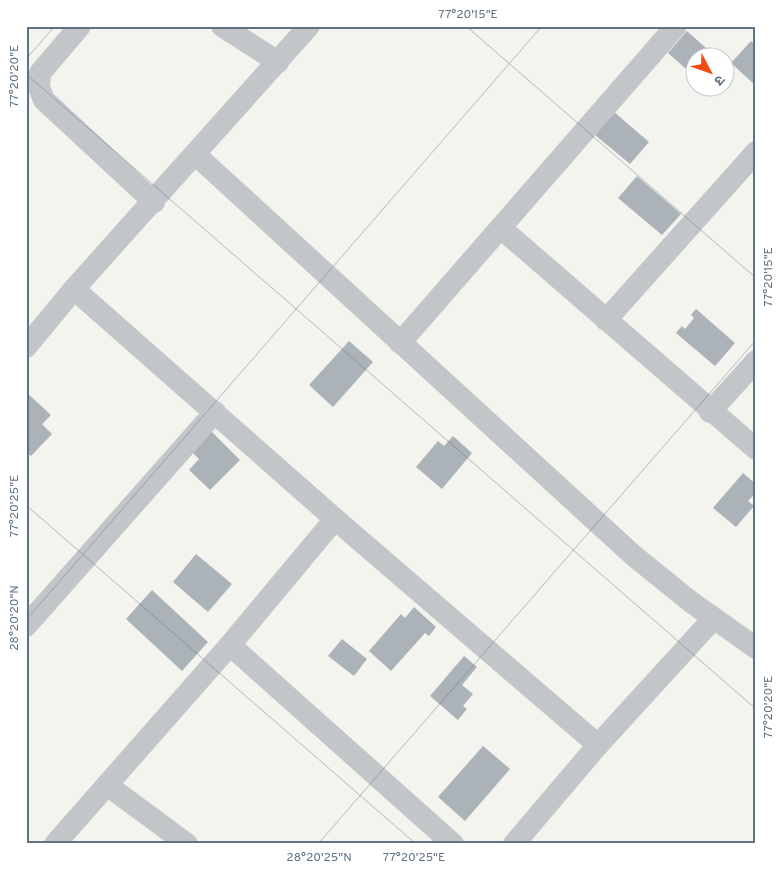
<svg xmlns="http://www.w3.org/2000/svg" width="782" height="870" font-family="Overpass,'Noto Sans Devanagari',sans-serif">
<rect width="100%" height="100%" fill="#f4f4ef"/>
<g fill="#abb2b8">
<path d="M687,31L717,58H694V76L668,53Z"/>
<path d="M751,41L756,46V86L731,63Z"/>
<path d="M614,112L649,142L630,164L595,135Z"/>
<path d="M637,176L681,214L662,235L618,198Z"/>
<path d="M696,309L735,343L715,366L676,333L682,326L685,329L694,318L691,315Z"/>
<path d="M349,341L373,362L333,407L309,385Z"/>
<path d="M26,392L51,415L42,424L52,434L31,456L26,452Z"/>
<path d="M211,431L240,460L210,490L189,470L199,459L191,451Z"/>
<path d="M453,436L472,453L442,489L416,467L438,441L444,446Z"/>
<path d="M743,473L756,484V493L748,501L754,506L736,527L713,508Z"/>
<path d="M196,554L232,584L208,612L173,582Z"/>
<path d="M152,590L208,642L182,671L126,619Z"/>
<path d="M414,607L436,627L429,636L425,633L391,671L369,651L401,614L405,618Z"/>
<path d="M342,639L367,659L354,676L328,656Z"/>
<path d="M464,656L477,667L462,685L473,694L463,706L467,709L458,720L430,696Z"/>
<path d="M483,746L510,769L465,821L438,797Z"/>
</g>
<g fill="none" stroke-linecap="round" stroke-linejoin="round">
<g stroke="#c2c6c9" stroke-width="22">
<path d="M80,26L40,73L39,87L44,100L154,202"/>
<path d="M222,26L278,62"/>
<path d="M196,155L634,556L691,602L756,648"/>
<path d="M502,229L756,449"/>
<path d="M74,289L335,519L598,745"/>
<path d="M606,320L756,152"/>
<path d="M400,343L676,26"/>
<path d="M26,347L74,289L309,26"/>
<path d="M710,412L756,361"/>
<path d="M26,626L215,412"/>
<path d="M230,645L453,844"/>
<path d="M107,785L187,844"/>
<path d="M55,844L230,645L335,519"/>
<path d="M514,844L598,745L713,619"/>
</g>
</g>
<path fill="none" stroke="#607283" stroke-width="1" stroke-opacity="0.45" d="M466,26L756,278M26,59L55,26M26,74L756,709M26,505L416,844M26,620L542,26M318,844L756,340"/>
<rect width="782" height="870" fill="none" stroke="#ffffff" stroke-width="55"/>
<g transform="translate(710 72) rotate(131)"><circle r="24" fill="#ffffff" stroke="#bfc7cd"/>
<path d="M0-4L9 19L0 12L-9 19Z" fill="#f24c11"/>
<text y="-8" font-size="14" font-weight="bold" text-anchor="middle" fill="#607283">उ</text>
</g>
<rect x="28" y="28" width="726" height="814" fill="none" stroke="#607283" stroke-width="2"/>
<g font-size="12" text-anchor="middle" fill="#607283">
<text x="468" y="18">77°20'15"E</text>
<text transform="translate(14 76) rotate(-90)" y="4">77°20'20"E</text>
<text transform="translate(768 277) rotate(-90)" y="4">77°20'15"E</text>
<text transform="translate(14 506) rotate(-90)" y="4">77°20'25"E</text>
<text transform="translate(14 618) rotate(-90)" y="4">28°20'20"N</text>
<text transform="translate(768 707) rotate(-90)" y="4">77°20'20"E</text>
<text x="319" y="861">28°20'25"N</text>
<text x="414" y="861">77°20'25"E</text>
</g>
</svg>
